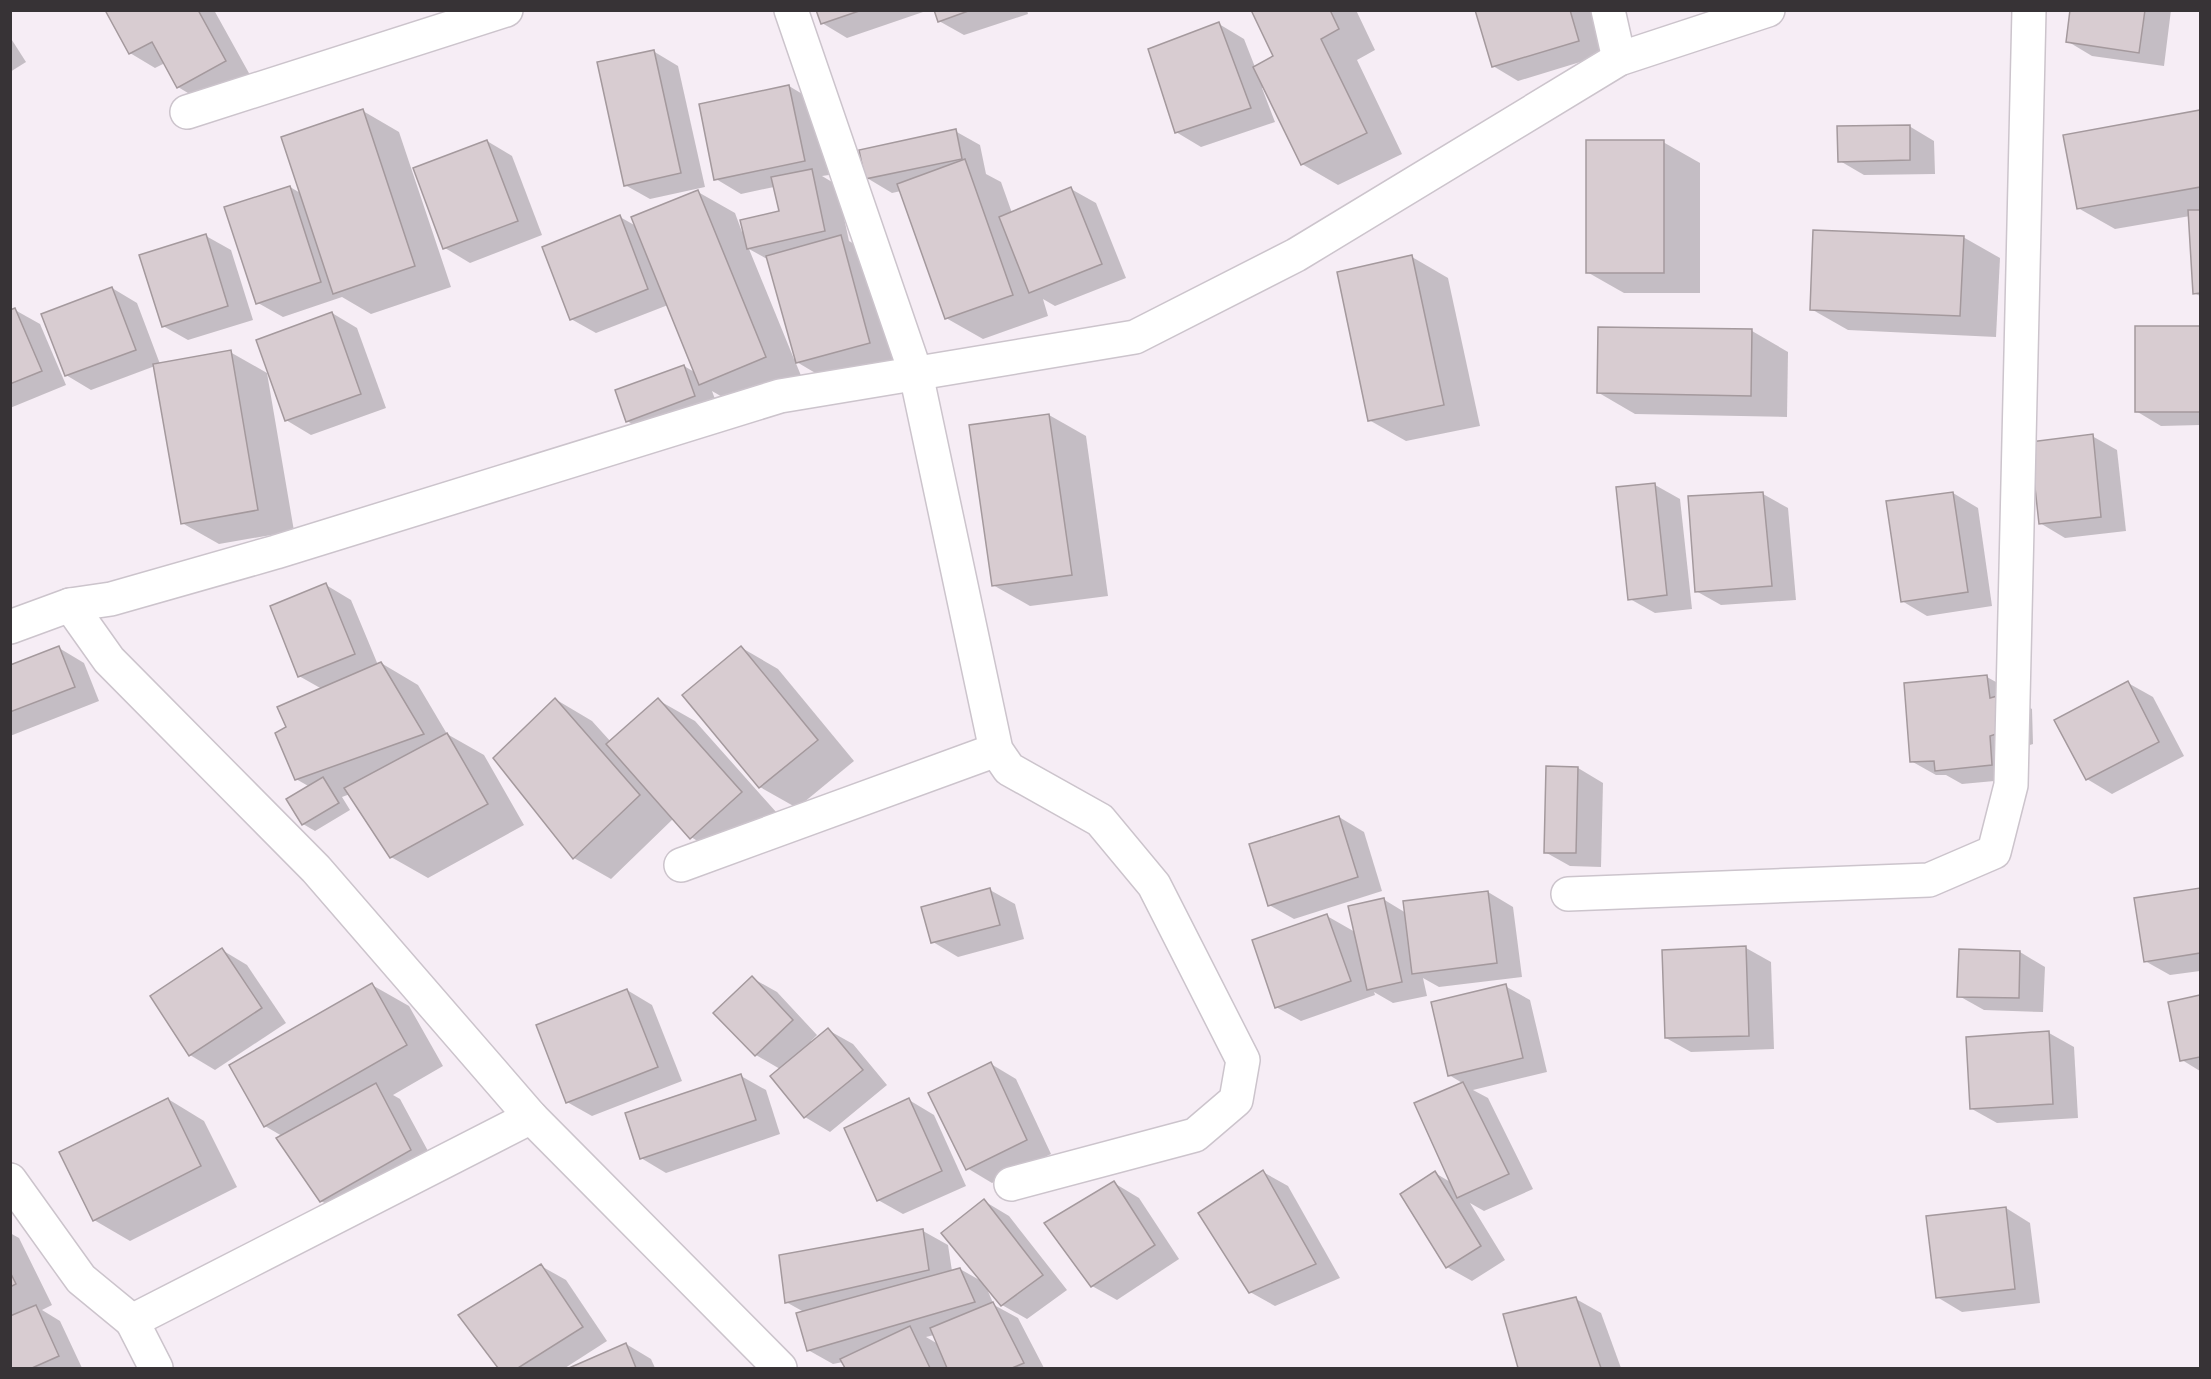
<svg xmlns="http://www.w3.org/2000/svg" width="2211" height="1379" font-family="'Public Sans',sans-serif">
<rect width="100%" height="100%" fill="#f6edf5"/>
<g fill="#0003" fill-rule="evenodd">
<path d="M107,10H214L250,75L203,102L178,87L165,63L155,68L130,53Z"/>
<path d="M818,10H926V11L847,38L822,23Z"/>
<path d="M936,10H1027L1028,14L964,35L939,21Z"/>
<path d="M1252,10H1356L1375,50L1357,60L1402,154L1338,185L1302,164L1264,87L1262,88L1275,122L1201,147L1176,132L1219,24L1244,39L1255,67L1275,57Z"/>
<path d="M1477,10H1590L1603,55L1518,81L1493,66Z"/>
<path d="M2072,10H2171L2164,66L2092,56L2067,41Z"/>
<path d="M10,37L26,62L10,72Z"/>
<path d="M653,51L678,66L705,187L650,199L625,185Z"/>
<path d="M789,86L814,101L829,175L822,176L837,185L849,241L878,258L906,363L834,384L795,361L802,378L736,405L712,391L719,410L652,435L627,421L684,366L696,373L668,305L596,333L571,319L620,217L636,226L698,192L735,213L742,232L780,212L774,187L741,194L716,179ZM749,249L769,260L796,358L794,359Z"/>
<path d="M363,111L399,132L451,287L371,314L342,297L283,317L258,303L290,187L302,194Z"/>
<path d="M2200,112V296L2194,293L2190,216L2115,229L2078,208L2065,136Z"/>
<path d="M1909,126L1934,141L1935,174L1864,175L1840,161Z"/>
<path d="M955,131L980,145L986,174L1001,182L1012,213L1071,189L1096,203L1126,278L1055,306L1043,299L1048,316L983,339L946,318L901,191L892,193L867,178Z"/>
<path d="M487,141L512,156L542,235L470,263L445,248Z"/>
<path d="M1663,142L1700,163V293H1624L1587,272Z"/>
<path d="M206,236L231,250L253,320L188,340L163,326Z"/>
<path d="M1963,237L2000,258L1996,337L1848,330L1811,309Z"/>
<path d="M1412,257L1448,278L1480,426L1406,441L1369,420Z"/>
<path d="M112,288L137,303L160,364L230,352L267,373L294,531L219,544L182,523L155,366L91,390L66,375Z"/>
<path d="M15,310L40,324L66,385L10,408V312Z"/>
<path d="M332,313L357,328L386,408L311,435L286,420Z"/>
<path d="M2200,327V425L2161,426L2136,411Z"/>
<path d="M1752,331L1788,352L1787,417L1635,414L1599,393Z"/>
<path d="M1049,415L1086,436L1108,596L1030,606L993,585Z"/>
<path d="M2092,436L2117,450L2126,531L2065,538L2040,523Z"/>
<path d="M1655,485L1680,499L1692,609L1655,613L1630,599Z"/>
<path d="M1953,493L1978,508L1992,606L1927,616L1902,601Z"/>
<path d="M1763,494L1788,508L1796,600L1721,605L1696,591Z"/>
<path d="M326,585L351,600L378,665L381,663L418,685L447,734L484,755L524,825L428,878L391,857L350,794L342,797L350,810L315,831L303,824L310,787L296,779L287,727L322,689L299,676Z"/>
<path d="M59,648L84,663L99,701L10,736V667Z"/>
<path d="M742,648L778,669L854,761L797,808L760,787L684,696Z"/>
<path d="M1987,677L2012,691L2013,698L2032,709L2033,744L2014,750L2016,779L1962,784L1946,775H1936L1911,761Z"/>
<path d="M2128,683L2153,697L2184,756L2112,794L2087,779Z"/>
<path d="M555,699L592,721L611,742L658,700L695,721L777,813L727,859L691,837L674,818L611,879L574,858Z"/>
<path d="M1547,768H1578L1603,783L1601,867L1570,866L1545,852Z"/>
<path d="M1339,817L1364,832L1382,891L1294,919L1269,905Z"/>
<path d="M990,890L1015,904L1024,939L958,957L933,942Z"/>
<path d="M2200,890V971L2170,975L2145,961L2136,900Z"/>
<path d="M1488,892L1513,907L1522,977L1439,987L1423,978L1427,996L1393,1003L1374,992L1375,995L1301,1021L1276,1007L1327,916L1355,932L1383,899L1406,913Z"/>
<path d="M1746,948L1771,962L1774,1049L1691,1052L1666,1038Z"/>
<path d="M222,950L247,965L286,1023L215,1070L190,1055L152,997Z"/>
<path d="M2020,952L2045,967L2043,1012L1984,1010L1959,996Z"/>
<path d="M752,978L777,992L817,1035L811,1041L813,1043L828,1030L853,1044L887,1085L830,1132L805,1117L772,1077L780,1069L756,1055L715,1013Z"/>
<path d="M372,985L409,1006L443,1066L393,1095L400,1099L435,1164L346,1215L321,1201L282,1136L265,1126Z"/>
<path d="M1505,986L1530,1000L1547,1072L1473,1090L1488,1098L1533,1189L1484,1211L1470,1203L1505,1260L1472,1281L1447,1267L1435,1173L1452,1183L1416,1104L1464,1084L1449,1075Z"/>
<path d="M627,990L652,1005L682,1081L592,1116L567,1102Z"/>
<path d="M2200,996V1071L2182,1060L2169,1003Z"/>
<path d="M2049,1033L2074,1047L2078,1118L1997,1123L1972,1109Z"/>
<path d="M991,1064L1016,1079L1051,1154L992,1183L967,1168Z"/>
<path d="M741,1076L766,1090L780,1134L666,1173L641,1158Z"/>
<path d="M168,1099L204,1121L237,1187L130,1241L94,1220Z"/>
<path d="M909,1100L934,1115L966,1186L903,1214L878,1200Z"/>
<path d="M1263,1172L1288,1186L1340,1278L1275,1306L1250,1292Z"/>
<path d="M1114,1183L1139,1198L1179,1259L1117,1300L1092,1286Z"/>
<path d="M984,1201L1009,1216L1067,1290L1027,1319L1002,1305L987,1289L994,1305L1018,1318L1044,1368H846L843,1362L833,1364L808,1350L804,1312L786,1302L923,1231L948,1245L952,1271L960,1269L983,1282ZM934,1335L938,1344L926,1337Z"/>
<path d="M2006,1208L2030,1223L2040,1303L1962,1312L1937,1297Z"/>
<path d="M10,1233L19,1238L52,1305L42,1310L60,1321L82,1368H10Z"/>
<path d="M541,1266L566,1280L607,1341L565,1368H500L461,1316Z"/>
<path d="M1576,1299L1601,1313L1621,1368H1519L1505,1315Z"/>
<path d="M626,1344L651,1359L655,1368H572Z"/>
</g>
<g fill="#d8ccd1" stroke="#a4999d" stroke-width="1.5">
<path d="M105,10H198L226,61L177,88L152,42L129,54Z"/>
<path d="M816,10H862L821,24Z"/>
<path d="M934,10H971L938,22Z"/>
<path d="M1251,10H1330L1339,29L1321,39L1367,133L1301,165L1253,67L1273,56Z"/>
<path d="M1475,10H1570L1579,41L1492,67Z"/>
<path d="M2070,10H2145L2139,53L2066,42Z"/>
<path d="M1219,22L1251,108L1175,133L1148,49Z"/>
<path d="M654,50L681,173L624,186L597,62Z"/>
<path d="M789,85L805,161L714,180L699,104Z"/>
<path d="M363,109L415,266L333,294L281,137Z"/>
<path d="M2200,110V187L2077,209L2063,135Z"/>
<path d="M1910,125V160L1838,162L1837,126Z"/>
<path d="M956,129L962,159L865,179L859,150Z"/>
<path d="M487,140L518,221L443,249L413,168Z"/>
<rect x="1586" y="140" width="78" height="133"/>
<path d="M965,159L1013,295L945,319L897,184Z"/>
<path d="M812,169L825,231L747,249L740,220L779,211L771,177Z"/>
<path d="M290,186L321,282L256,304L224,207Z"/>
<path d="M1071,187L1102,264L1029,293L999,217Z"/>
<path d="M698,190L766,357L699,385L631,217Z"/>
<path d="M2188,210H2200V293L2193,294Z"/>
<path d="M620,215L648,289L570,320L542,247Z"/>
<path d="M1813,230L1964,236L1960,316L1810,310Z"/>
<path d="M206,234L228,306L162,327L139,255Z"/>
<path d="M841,235L870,343L796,363L766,256Z"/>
<path d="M1412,255L1444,405L1368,421L1337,272Z"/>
<path d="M112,287L136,350L65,376L41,314Z"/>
<path d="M15,308L42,371L10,384V310Z"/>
<path d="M332,312L361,394L285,421L256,340Z"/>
<rect x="2135" y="326" width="65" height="86"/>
<path d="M1598,327L1752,329L1751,396L1597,393Z"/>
<path d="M231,350L258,510L181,524L153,364Z"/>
<path d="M684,365L695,396L626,422L615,390Z"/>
<path d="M1049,414L1072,575L992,586L969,425Z"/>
<path d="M2093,434L2101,517L2039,524L2030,442Z"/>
<path d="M1655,483L1667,595L1628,600L1616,487Z"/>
<path d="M1763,492L1772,586L1695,592L1688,496Z"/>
<path d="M1953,492L1968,592L1901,602L1886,501Z"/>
<path d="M326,583L355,654L298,677L270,606Z"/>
<path d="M59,646L75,687L10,712V665Z"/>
<path d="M741,646L818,740L759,788L682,695Z"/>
<path d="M381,662L424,734L295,780L275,733L286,727L277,707Z"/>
<path d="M1987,675L1990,698L2008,693V730L1990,736L1992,765L1935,771L1934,761L1910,762L1904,683Z"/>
<path d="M2128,681L2159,742L2086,780L2054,720Z"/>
<path d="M555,698L640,795L573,859L493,758Z"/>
<path d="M658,698L742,792L690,839L606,744Z"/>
<path d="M447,733L488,804L390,858L344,788Z"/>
<path d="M1546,766L1578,767L1576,853H1544Z"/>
<path d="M323,777L339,803L302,825L286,799Z"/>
<path d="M1339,816L1358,877L1268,906L1249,844Z"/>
<path d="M990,888L1000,925L931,943L921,907Z"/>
<path d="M2200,888V953L2144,962L2134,898Z"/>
<path d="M1488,891L1497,963L1412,974L1403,901Z"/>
<path d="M1384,898L1402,982L1367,990L1348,906Z"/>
<path d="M1327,914L1351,981L1275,1008L1252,940Z"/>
<path d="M1746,946L1749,1036L1665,1038L1662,950Z"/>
<path d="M222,948L262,1008L189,1056L150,996Z"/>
<path d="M1959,949L2020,951L2019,998L1957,997Z"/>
<path d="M752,976L793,1020L755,1056L713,1013Z"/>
<path d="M372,983L407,1045L264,1127L229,1065Z"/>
<path d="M1506,984L1523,1058L1448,1076L1431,1002Z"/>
<path d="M627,989L658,1067L566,1103L536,1025Z"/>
<path d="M2200,995V1057L2180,1061L2168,1002Z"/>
<path d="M828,1028L863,1070L804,1118L770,1076Z"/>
<path d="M2049,1031L2053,1104L1970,1109L1966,1037Z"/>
<path d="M991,1062L1027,1140L966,1170L928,1093Z"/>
<path d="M741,1074L756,1120L640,1159L625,1113Z"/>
<path d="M1463,1082L1509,1174L1457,1198L1414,1103Z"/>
<path d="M376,1083L411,1150L320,1202L276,1138Z"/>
<path d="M168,1098L201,1166L93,1221L59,1152Z"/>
<path d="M909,1098L942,1171L877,1201L844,1128Z"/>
<path d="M1263,1170L1316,1264L1249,1293L1198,1213Z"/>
<path d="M1435,1171L1481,1246L1446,1268L1400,1194Z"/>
<path d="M1114,1181L1155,1245L1091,1287L1044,1223Z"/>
<path d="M984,1199L1043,1275L1001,1306L941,1233Z"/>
<path d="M2006,1207L2015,1289L1936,1298L1926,1216Z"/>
<path d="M923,1229L929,1270L785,1303L779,1255Z"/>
<path d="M541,1264L583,1327L518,1368H498L458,1315Z"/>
<path d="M960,1268L975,1302L807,1351L796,1313Z"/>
<path d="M10,1272L16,1284L10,1287Z"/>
<path d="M1576,1297L1601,1368H1518L1503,1314Z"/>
<path d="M993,1302L1024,1363L1012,1368H947L930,1328Z"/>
<path d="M36,1305L59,1356L32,1368H10V1316Z"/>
<path d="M910,1326L930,1368H845L840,1359Z"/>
<path d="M626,1343L636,1368H569Z"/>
</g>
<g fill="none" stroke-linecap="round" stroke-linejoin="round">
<defs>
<g id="minor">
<path d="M791,10L916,374L996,750L1009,769L1100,820L1154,885L1243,1060L1236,1100L1195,1135L1011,1184"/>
<path d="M1608,10L1619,59"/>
<path d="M187,112L506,10"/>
<path d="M70,605L109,660L316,869L531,1117L780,1368"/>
<path d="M10,627L70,605L111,599L276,552L780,396L1135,337L1296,255L1619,59L1768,10"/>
<path d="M681,865L996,750"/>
<path d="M1568,894L1929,880L1994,852L2011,785L2029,10"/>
<path d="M10,1180L81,1279L132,1321L531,1117"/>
<path d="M132,1321L156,1368"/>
</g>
</defs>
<use href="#minor" stroke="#ccc4cc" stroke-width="36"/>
<use href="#minor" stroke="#fff" stroke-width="33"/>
</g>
<rect width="2211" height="1379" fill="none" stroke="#373336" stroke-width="24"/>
</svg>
